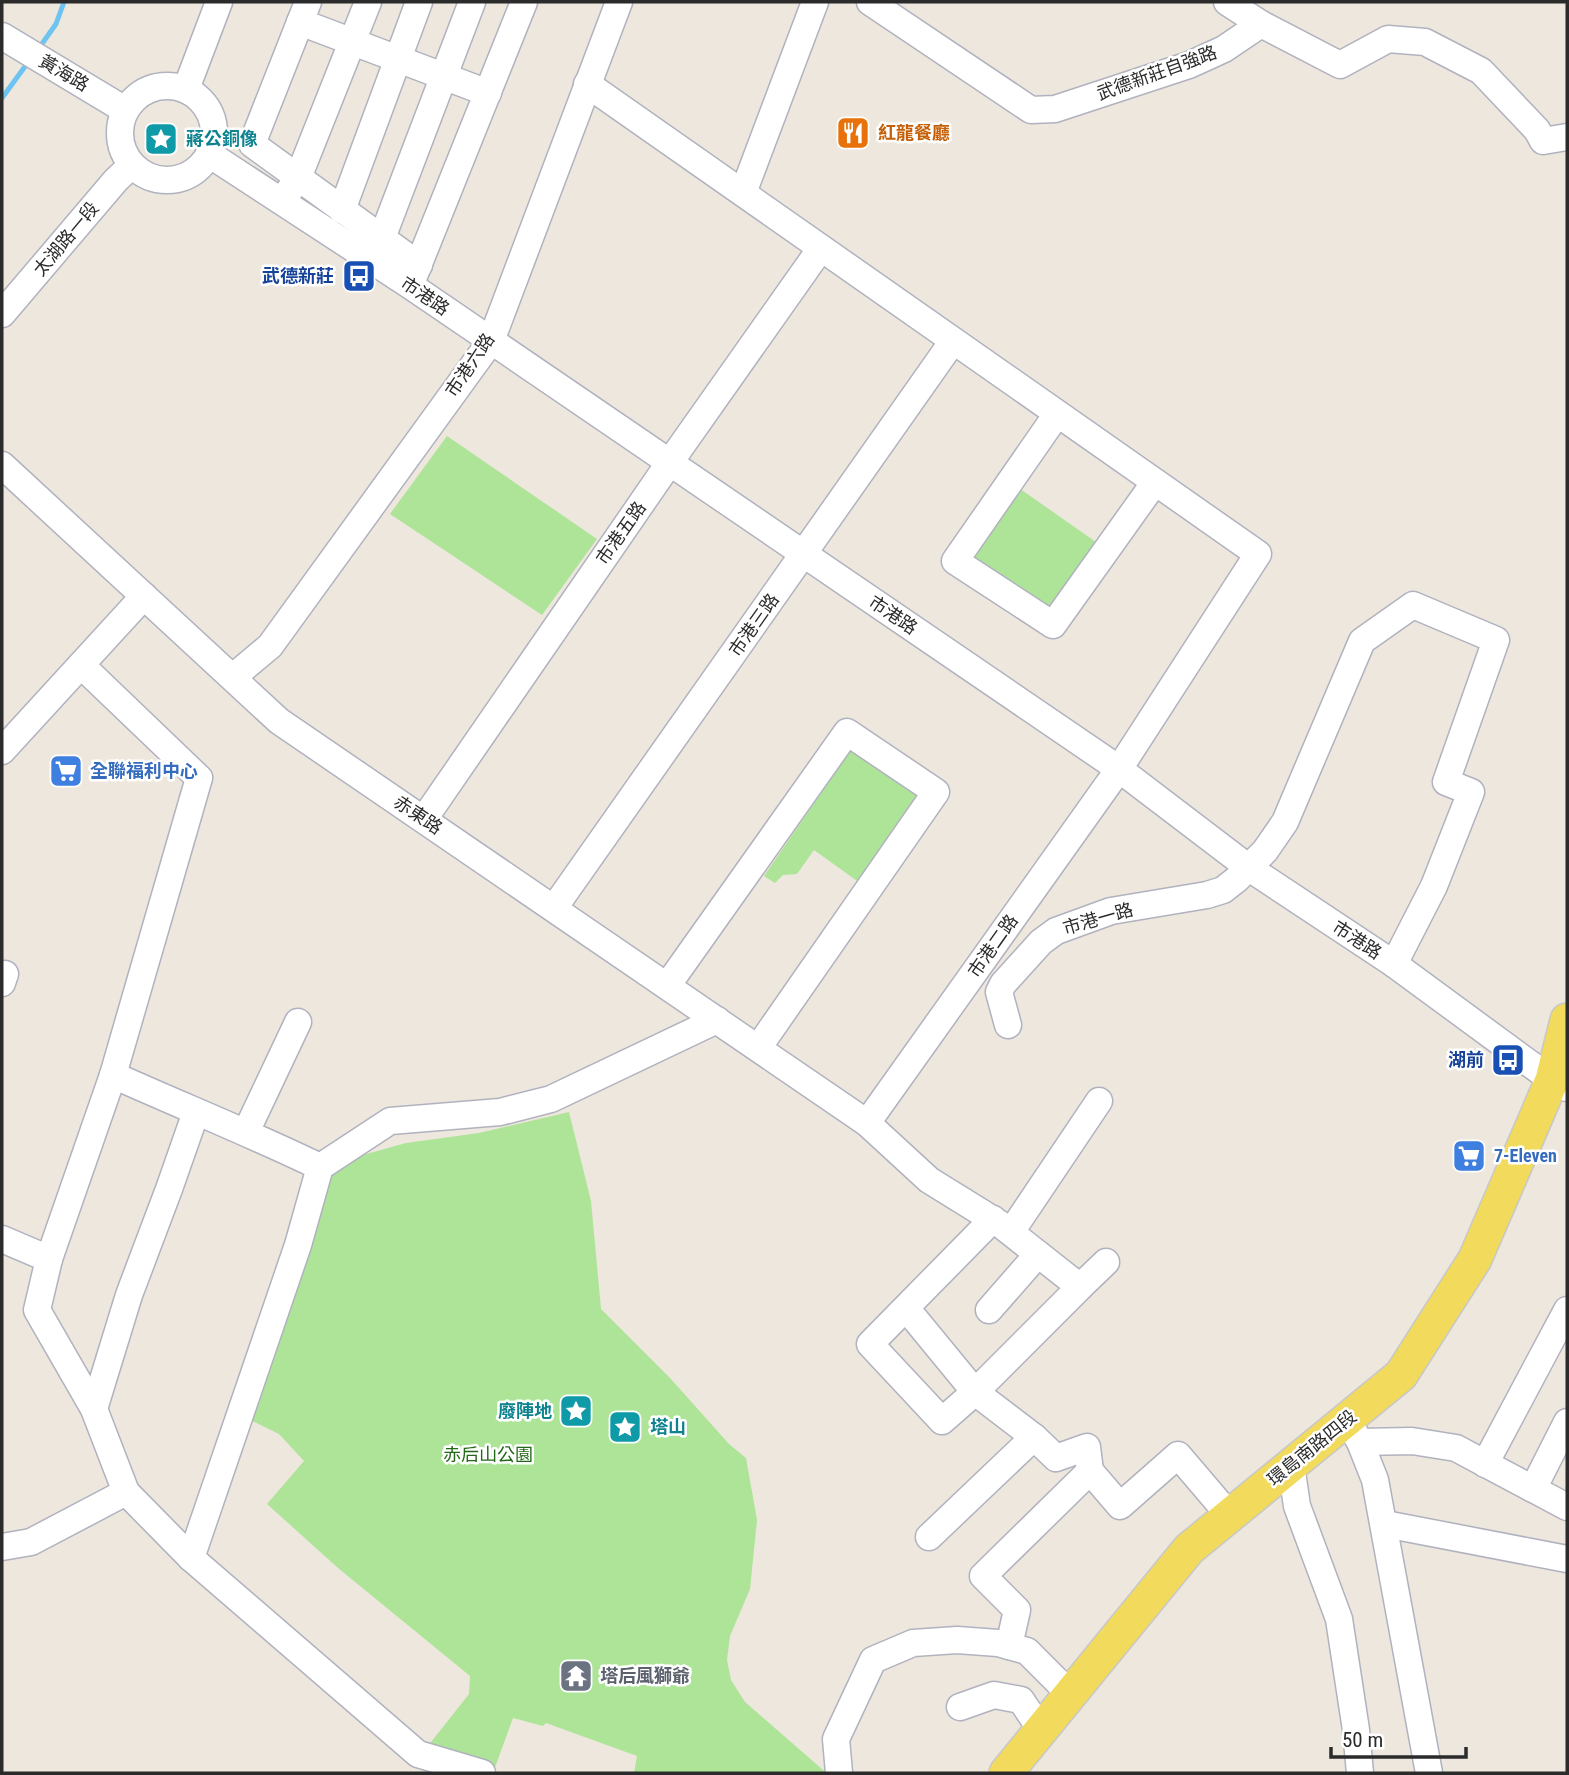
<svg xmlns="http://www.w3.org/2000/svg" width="1569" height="1775" font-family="'Roboto Condensed','Noto Sans TC',sans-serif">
<rect width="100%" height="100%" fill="#ede7dd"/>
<g fill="#ade498">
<path d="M447,436L597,539L542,615L390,514Z"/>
<path d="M1016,486L1103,547L1051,618L965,558Z"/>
<path d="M852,748L922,796L860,883L814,850L797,874L783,875L775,883L764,876Z"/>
<path d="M569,1112L591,1201L601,1309L670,1378L729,1444L746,1458L757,1520L750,1589L730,1636L727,1660L731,1680L745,1702L823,1770L832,1773H634L637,1756L546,1723L543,1726L513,1718L493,1773L424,1751L469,1694L470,1676L338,1568L267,1504L304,1461L279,1434L240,1415L320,1167L406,1143L479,1133Z"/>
</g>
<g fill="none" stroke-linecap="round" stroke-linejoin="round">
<g stroke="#6ec4f0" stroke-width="5">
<path d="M39,48L56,24L64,2"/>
<path d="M2,98L29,61"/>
</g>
<defs>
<g id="minor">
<path d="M308,2L252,144L419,265"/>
<path d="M870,2L1031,110L1055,109L1189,65L1224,49L1261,24L1340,65L1388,39L1425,42L1481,71L1537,130L1543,141L1567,137"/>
<path d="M1227,2L1261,24"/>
<path d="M300,22L488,93"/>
<path d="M2,36L125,110"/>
<path d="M587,84L1258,554L1119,769L867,1123"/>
<circle cx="167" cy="133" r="47"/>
<path d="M186,89L219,2"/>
<path d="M209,154L411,286L1119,769L1249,868L1394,964L1552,1080L1567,1088"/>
<path d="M289,191L298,178L368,2"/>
<path d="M743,193L815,2"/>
<path d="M342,210L419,2"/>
<path d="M382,238L472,2"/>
<path d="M412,281L524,2"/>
<path d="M2,314L116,180L132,165"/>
<path d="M1057,414L955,561L1053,625L1155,482"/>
<path d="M2,465L279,721L867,1123L929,1180L1000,1224L1080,1287L975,1392L1034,1437L1056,1458L1087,1447L1090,1471"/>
<path d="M81,665L199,778L113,1075L49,1259L37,1310L94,1409L126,1492"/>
<path d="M233,677L270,646L491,341L619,2"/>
<path d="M2,751L144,596"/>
<path d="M424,819L670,462L821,248"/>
<path d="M554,908L953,341"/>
<path d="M2,983L5,974"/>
<path d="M667,986L847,732L936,792L758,1048"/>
<path d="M1008,1025L999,992L1003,984L1041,942L1056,931L1111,911L1207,895L1223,890L1237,879L1265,851L1285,822L1362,641L1413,605L1496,640L1446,782L1471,792L1434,886L1394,964"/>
<path d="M113,1075C182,1106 252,1134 320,1167L298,1245L191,1558"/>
<path d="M246,1132L298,1022"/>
<path d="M320,1167L390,1121L500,1112L551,1099L717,1020"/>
<path d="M1011,1232L1099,1101"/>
<path d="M2,1239L49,1259"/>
<path d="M1080,1287L1106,1262"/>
<path d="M906,1308L975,1392L942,1421L870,1344L993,1219"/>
<path d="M989,1310L1038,1254"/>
<path d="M94,1409L129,1295L169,1189L196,1112"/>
<path d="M1347,1420L1360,1442L1375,1480L1429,1773"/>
<path d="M1360,1442L1412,1441L1456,1448L1567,1507"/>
<path d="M1485,1464L1567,1310"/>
<path d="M1291,1465L1297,1506L1339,1619L1356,1730L1360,1773"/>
<path d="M1090,1471L1120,1506L1178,1455L1230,1516"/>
<path d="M1533,1489L1567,1422"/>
<path d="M1385,1524L1567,1559"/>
<path d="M929,1537L1034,1437"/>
<path d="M2,1547L31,1542L126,1492L191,1558L418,1754L482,1773"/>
<path d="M1009,1646L1017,1610L983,1576L1090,1471"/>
<path d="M960,1707L994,1695L1021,1700L1041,1730"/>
<path d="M839,1773L836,1739L873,1660L913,1643L957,1640L998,1643L1027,1651L1070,1694"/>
</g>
<path id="major" d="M1006,1773L1189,1549L1401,1375L1475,1259L1552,1080L1567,1020"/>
</defs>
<use href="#minor" stroke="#b1b2bf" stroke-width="29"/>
<use href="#major" stroke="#c8c8c8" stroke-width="36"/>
<use href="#minor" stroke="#fff" stroke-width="26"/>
<use href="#major" stroke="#f2da5c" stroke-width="33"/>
</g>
<defs>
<symbol id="restaurant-square" viewBox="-11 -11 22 22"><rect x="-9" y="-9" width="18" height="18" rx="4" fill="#e8710a" stroke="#fff"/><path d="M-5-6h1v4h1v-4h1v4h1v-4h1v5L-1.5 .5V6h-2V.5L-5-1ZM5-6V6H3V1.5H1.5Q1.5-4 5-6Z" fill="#fff"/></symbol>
<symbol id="sight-square" viewBox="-11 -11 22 22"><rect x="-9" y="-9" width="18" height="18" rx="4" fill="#0f9aa8" stroke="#fff"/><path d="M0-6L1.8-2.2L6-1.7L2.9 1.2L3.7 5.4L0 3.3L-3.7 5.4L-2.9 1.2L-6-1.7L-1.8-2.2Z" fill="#fff"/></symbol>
<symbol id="bus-square" viewBox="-11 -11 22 22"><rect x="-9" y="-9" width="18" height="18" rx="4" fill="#1a4fb4" stroke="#fff"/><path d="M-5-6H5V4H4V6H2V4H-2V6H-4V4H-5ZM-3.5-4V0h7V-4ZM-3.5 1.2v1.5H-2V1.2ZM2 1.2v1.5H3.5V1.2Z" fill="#fff"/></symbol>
<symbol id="supermarket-square" viewBox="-11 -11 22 22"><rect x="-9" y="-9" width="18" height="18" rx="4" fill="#3f7fe0" stroke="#fff"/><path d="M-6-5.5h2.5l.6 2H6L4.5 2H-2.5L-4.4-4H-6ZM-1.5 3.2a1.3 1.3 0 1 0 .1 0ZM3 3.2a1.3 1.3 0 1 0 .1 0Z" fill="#fff"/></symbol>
<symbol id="temple-square" viewBox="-11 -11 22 22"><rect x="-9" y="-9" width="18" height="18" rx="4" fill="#6b7280" stroke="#fff"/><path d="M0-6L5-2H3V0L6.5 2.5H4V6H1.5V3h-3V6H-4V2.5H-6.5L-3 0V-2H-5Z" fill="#fff"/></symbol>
</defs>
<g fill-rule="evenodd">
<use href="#restaurant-square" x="834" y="114" width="38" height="38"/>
<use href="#sight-square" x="142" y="120" width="38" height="38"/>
<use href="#bus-square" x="340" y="257" width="38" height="38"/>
<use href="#supermarket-square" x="47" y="752" width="38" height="38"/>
<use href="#bus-square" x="1489" y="1041" width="38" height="38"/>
<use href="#supermarket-square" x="1450" y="1137" width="38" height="38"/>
<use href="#sight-square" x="557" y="1392" width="38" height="38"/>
<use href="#sight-square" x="606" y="1408" width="38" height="38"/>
<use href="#temple-square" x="557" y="1657" width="38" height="38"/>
</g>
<g text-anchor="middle" stroke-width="5" stroke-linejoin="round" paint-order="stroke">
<g font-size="18" fill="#2b2b2b" stroke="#fff">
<text transform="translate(64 73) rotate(30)" y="6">黃海路</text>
<text transform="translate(1157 73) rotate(-20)" y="6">武德新莊自強路</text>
<text transform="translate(66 239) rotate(-50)" y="6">太湖路一段</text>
<text transform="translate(425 296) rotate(34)" y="6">市港路</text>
<text transform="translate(470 365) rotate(-56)" y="6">市港六路</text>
<text transform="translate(621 533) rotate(-55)" y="6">市港五路</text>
<text transform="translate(893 615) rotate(34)" y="6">市港路</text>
<text transform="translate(754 625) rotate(-55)" y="6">市港三路</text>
<text transform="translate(418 815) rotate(34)" y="6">赤東路</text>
<text transform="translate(1098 919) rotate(-16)" y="6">市港一路</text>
<text transform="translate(1357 940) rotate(33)" y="6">市港路</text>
<text transform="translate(993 946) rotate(-55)" y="6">市港二路</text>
<text transform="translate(1312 1448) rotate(-39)" y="6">環島南路四段</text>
</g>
<g font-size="18" font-weight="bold" fill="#c56008" stroke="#fff" text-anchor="start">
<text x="878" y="139">紅龍餐廳</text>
</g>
<g font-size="18" font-weight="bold" fill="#0d838f" stroke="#fff" text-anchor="start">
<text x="186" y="145">蔣公銅像</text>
<text x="552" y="1417" text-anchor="end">廢陣地</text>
<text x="650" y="1433">塔山</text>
</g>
<g font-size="18" font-weight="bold" fill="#164399" stroke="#fff" text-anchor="end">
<text x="334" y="282">武德新莊</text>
<text x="1484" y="1066">湖前</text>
</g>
<g font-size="18" font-weight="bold" fill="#366cbe" stroke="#fff" text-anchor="start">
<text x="90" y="777">全聯福利中心</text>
<text x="1494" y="1162">7-Eleven</text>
</g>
<g font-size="18" fill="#246919" stroke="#fff">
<text x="488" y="1461">赤后山公園</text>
</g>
<g font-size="18" font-weight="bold" fill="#5b616d" stroke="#fff" text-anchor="start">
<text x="600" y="1682">塔后風獅爺</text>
</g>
</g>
<rect width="1569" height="1775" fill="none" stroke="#2b2b2b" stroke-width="7"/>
<path d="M1331 1747v10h135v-10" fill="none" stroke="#2b2b2b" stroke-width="3.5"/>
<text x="1342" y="1747" font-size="21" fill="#2b2b2b" stroke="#ffffff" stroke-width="5" paint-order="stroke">50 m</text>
</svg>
